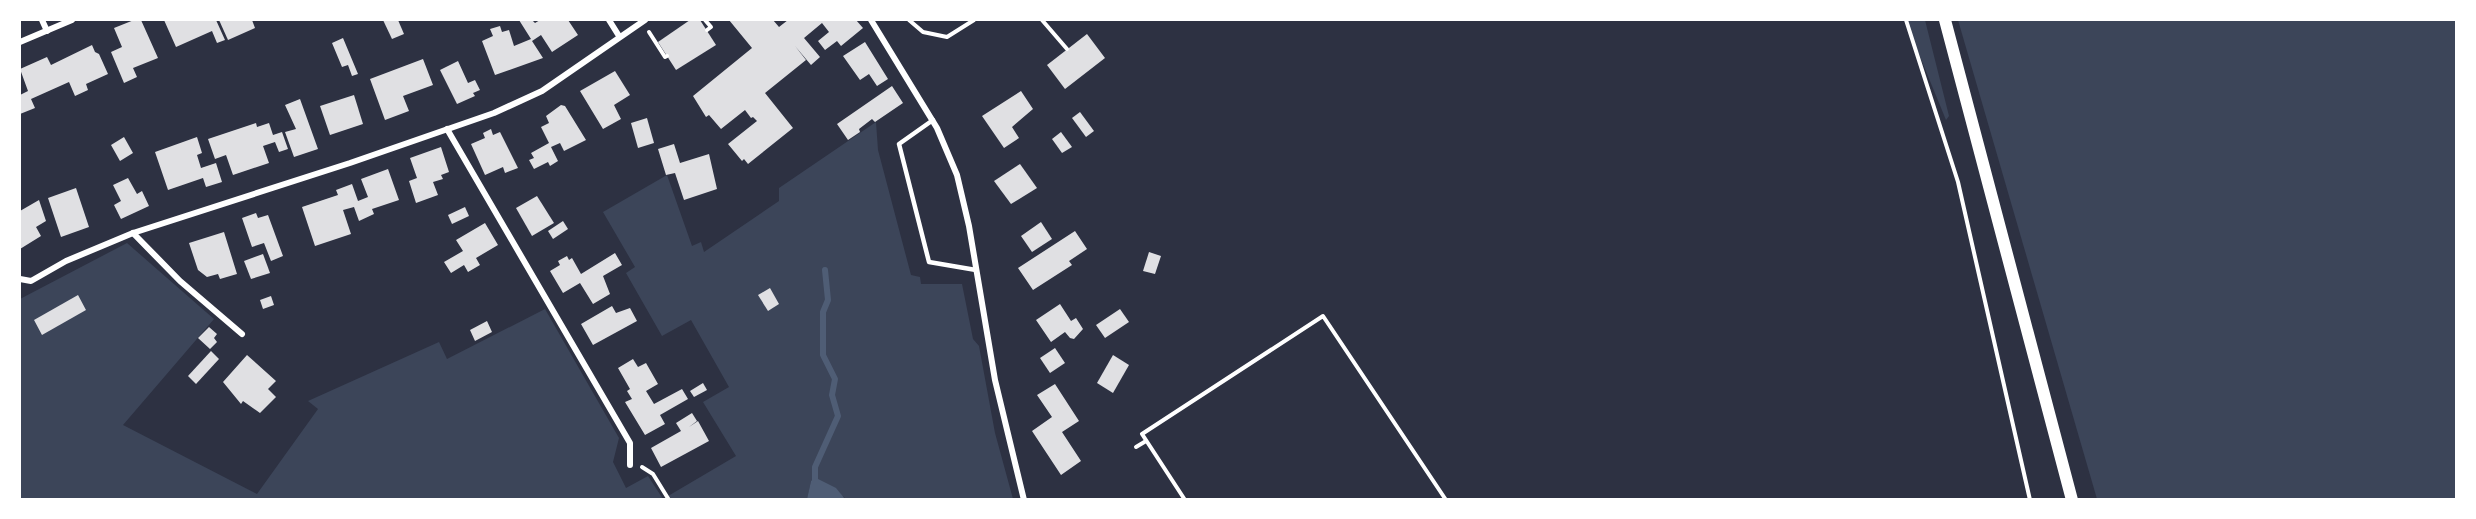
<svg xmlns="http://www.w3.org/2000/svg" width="2476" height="519" font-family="Overpass,sans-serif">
<rect width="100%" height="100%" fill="#2d3142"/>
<g fill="#3c4559">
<path d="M1905,20H1925L1949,116L1946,120Z"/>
<path d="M1958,20H2456V499H2097Z"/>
<path d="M876,122L878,150L911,275L920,277L921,284H962L973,339L979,346L995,433L1013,499H845L844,497L811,481L807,500L20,499V299L127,243L214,319L123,425L257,494L318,409L308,401L439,342L447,359L545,309L619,438L613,462L626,488L648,476L663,499L736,456L703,402L729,387L691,320L662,336L626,273L635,267L603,212L667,175L692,246L701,242L704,252L779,201V188Z"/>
</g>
<path fill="#4f5d75" d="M816,478L836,488L845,499H807L811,481Z"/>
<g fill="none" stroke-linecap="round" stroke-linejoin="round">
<path stroke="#4f5d75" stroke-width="6" d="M815,500V467L838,416L832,395L835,379L823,355V312L828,300L825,270"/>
</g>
<g fill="#e0e0e3">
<path d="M134,20H141L158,58L133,68L137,77L124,83L111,52L122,47L114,28Z"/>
<path d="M164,20H216L225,40L217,43L212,31L176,47Z"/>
<path d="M219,20H252L255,28L228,40Z"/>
<path d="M383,20H398L404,34L392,39Z"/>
<path d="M519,20H532L535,23L540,20H568L578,35L552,52L541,35L532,41L543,58L495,75L482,41L493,36L490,29L500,26L502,32L509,30L514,46L531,39Z"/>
<path d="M690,20H700L716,45L676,70L658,42Z"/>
<path d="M729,20H773L779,27L788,20H856L863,28L841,46L837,41L825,50L818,41L829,32L822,23L804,38L820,57L811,65L795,46L806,60L765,93L793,128L748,164L744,159L742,161L728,144L757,121L753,117L751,118L745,110L721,129L709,115L706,117L693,96L752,48Z"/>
<path d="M1087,34L1105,58L1065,89L1047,65Z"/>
<path d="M343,38L358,74L352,76L348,65L342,67L332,43Z"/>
<path d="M865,42L888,79L877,86L869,74L860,80L843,56Z"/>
<path d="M92,45L95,52L99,54L108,74L86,84L88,90L75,96L69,82L31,99L35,108L20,114V95L28,91L20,69L47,57L51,65Z"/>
<path d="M423,59L433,85L403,96L409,111L385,120L370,79Z"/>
<path d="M458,61L468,83L475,80L480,90L473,93L475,96L457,104L440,70Z"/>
<path d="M615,71L630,95L614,105L621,119L603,129L580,91Z"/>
<path d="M892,86L903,103L875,122L872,119L859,129L860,132L848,140L837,124Z"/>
<path d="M1021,91L1033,109L1012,127L1019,138L1004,148L982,116Z"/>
<path d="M354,95L363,124L330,135L320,106Z"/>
<path d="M300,99L318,149L294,157L285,132L296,129L285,105Z"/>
<path d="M561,105L565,106L586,140L564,151L560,143L551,147L558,161L550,166L548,162L534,169L529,160L534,158L531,153L549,143L541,127L549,123L546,116Z"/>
<path d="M1080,112L1094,131L1086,137L1072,118Z"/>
<path d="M647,118L654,143L638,148L631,123Z"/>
<path d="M256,123L257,127L269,123L273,135L282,132L288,149L279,152L275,142L263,146L269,163L233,175L226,155L215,159L208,139Z"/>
<path d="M491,129L493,135L500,132L518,168L505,173L503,167L485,175L471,144L485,138L483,133Z"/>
<path d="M1061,132L1072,147L1062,153L1052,139Z"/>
<path d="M124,137L133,153L120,161L111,145Z"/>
<path d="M197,137L202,153L197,155L201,168L216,163L222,182L206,187L203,178L168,190L155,152Z"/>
<path d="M674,144L680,163L709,154L717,189L684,200L675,173L666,175L658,149Z"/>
<path d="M441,147L449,172L441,175L443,179L433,182L438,195L416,203L409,181L417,178L410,158Z"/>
<path d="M1020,164L1037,188L1011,204L994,181Z"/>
<path d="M388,169L399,200L372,209L374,214L359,221L354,207L343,210L351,234L315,246L302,207L338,195L336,190L352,184L358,201L368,197L361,179Z"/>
<path d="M128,178L137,194L142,191L149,206L121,219L114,205L121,201L113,185Z"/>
<path d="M76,188L89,227L61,237L48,198Z"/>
<path d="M537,196L554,223L532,236L516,208Z"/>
<path d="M39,200L46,221L36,227L41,236L20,249V211Z"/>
<path d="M465,207L469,216L452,224L448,215Z"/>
<path d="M256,213L258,218L268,215L283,256L271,261L264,243L252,247L242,218Z"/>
<path d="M563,221L568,229L553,239L548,231Z"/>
<path d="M1041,222L1052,239L1032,252L1021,236Z"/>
<path d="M485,223L498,245L476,258L480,265L468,272L464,265L451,273L444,262L463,251L456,240Z"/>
<path d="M1075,231L1087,249L1069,261L1072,265L1033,290L1018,268Z"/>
<path d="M224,232L237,274L220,279L218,274L207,277L198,270L189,243Z"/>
<path d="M1149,252L1161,256L1155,274L1143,271Z"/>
<path d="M615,253L622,265L603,276L610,294L593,304L580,283L563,293L550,271L560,265L558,261L567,256L569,260L572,258L581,274Z"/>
<path d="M263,254L270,273L251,279L244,261Z"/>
<path d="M770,288L779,304L768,311L758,295Z"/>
<path d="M78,295L86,310L42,335L34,320Z"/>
<path d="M271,296L274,305L263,309L260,300Z"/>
<path d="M1060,304L1071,321L1076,318L1083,329L1074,339L1070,338L1065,332L1051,342L1036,320Z"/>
<path d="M612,306L616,313L630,308L637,321L593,345L581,324Z"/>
<path d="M1120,309L1129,322L1105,338L1096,325Z"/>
<path d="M487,321L492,332L475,341L470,330Z"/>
<path d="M209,327L217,334L214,338L217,342L210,349L198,338Z"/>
<path d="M1055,348L1065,363L1050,373L1040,358Z"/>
<path d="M211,351L219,359L196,384L188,376Z"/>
<path d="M247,355L276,381L268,389L276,397L260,413L243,401L241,404L223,382Z"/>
<path d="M1113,355L1129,365L1113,393L1097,383Z"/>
<path d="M633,359L638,367L646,363L658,384L646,391L654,404L682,389L688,399L660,415L665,424L645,435L625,402L632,399L627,391L630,389L618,368Z"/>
<path d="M703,383L707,390L694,397L690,391Z"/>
<path d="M1055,384L1079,421L1062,432L1081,461L1061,475L1032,431L1052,417L1037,395Z"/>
<path d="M692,413L697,421L689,427L698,421L709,441L661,467L651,448L681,431L676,423Z"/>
</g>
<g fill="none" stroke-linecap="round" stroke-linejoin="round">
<g stroke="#fff" stroke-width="4">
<path d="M705,20L711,27L707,30"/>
<path d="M909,20L923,32L947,37L974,20"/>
<path d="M1042,20L1067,49"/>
<path d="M1906,20L1958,182L2030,500"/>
<path d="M649,32L665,57L667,56"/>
<path d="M1136,447L1146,441"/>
<path d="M642,467L653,474L669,500"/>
<path d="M1185,500L1142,434L1323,316L1446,500"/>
</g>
<path stroke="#fff" stroke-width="4.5" d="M933,120L899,144L929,262L976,270"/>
<g stroke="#fff" stroke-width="6">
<path d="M42,20L47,31"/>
<path d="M609,20L619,36"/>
<path d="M871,20L937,128L957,175L969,226L995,380L1024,500"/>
<path d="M20,42L72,20"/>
<path d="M447,129L630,443V465"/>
<path d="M133,233L180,281L242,334"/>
<path d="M20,279L31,281L66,261L133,233L350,163L494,113L542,91L645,20"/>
</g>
<path stroke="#fff" stroke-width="12" d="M1945,20L2072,500"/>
</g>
<rect width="2476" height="519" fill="none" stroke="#ffffff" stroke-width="42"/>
</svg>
